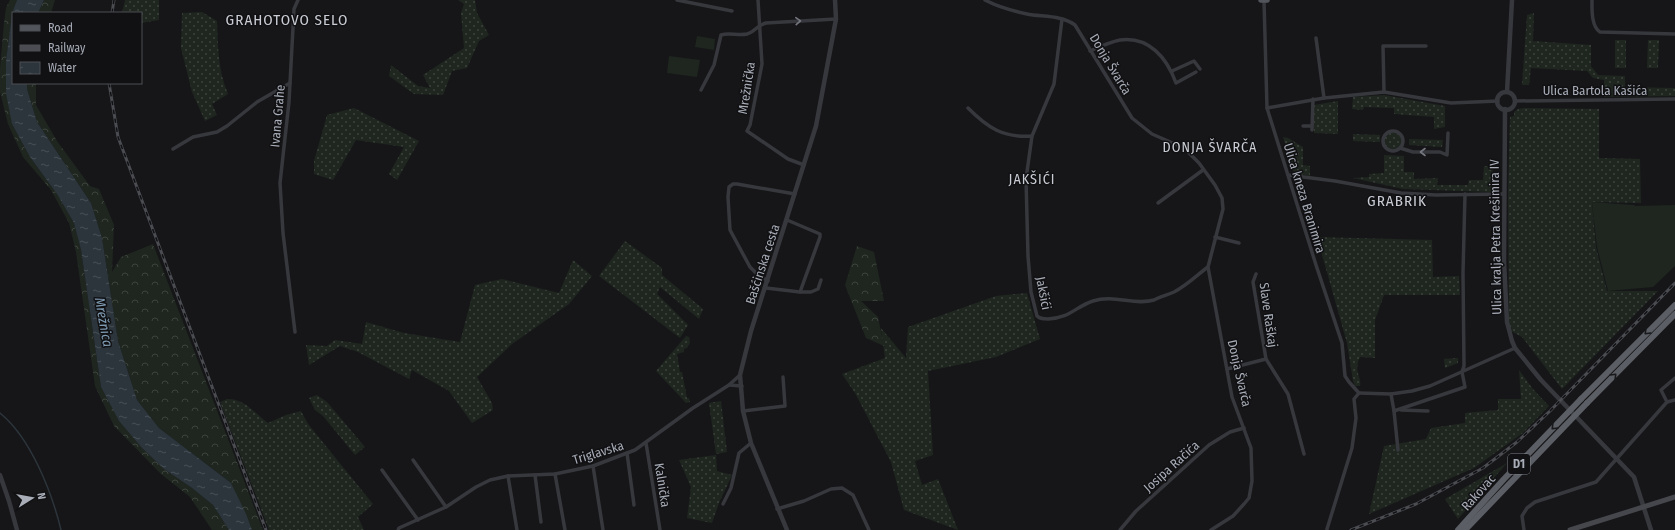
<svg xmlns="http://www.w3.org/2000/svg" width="1675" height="530" font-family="'Fira Sans Condensed',sans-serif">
<defs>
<pattern id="grass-dots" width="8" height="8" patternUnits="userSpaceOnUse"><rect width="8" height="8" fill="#1e261f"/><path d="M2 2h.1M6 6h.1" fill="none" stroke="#3c433d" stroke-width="1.8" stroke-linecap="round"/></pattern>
<pattern id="forest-crowns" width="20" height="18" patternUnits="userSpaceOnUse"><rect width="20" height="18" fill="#1e261f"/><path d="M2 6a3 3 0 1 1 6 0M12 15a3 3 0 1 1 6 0" fill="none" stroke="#3c433d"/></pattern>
<pattern id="water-ripples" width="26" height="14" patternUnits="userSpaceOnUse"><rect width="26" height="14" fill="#2c353c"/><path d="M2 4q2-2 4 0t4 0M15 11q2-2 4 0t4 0" fill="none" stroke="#485056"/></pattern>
</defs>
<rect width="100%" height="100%" fill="#161618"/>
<g fill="url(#grass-dots)">
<path d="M125,0H159V20L141,23V13H122Z"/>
<path d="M458,0H475L477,13L489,35L479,41L467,68L452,71L443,95L414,94L389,76L391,65L418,86L430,88L423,75L464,48L461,13L464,4Z"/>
<path d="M202,12L217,21C218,47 218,70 228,94L212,104L217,115L205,121L192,92L181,48L182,13Z"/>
<path d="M1534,13L1533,41L1591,45V66L1598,75L1625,76V87L1675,88V96L1604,97V80L1593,78L1587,71L1531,68L1529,85H1522L1527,15Z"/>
<rect x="1615" y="40" width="11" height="28"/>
<path d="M1648,40H1659L1658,68H1647Z"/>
<path d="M1384,95L1445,106V127L1434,129V117L1394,114V108L1364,107L1363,110L1352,109L1353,97Z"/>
<path d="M1338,101V134L1314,133V105Z"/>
<path d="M354,108L419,141L397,180L389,174L404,147L356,140L333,180L314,174V161L327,115Z"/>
<path d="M1524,108L1599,109V158L1640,159L1641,203L1592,202L1596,247L1607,291H1658L1562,389L1522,337L1509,330L1508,194L1510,117L1514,116V112L1518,109Z"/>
<circle cx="1393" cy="141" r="9"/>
<path d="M1353,134L1380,135V142L1353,141Z"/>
<path d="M1283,137L1288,138L1303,147V165L1310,166V176L1294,173Z"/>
<path d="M1409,139L1443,140L1442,147L1409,145Z"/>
<path d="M1384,155L1404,156V172H1414V179L1438,178L1437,185H1468L1469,180H1483L1484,166L1493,167L1492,192L1403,189L1353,178L1369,177V174L1384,173Z"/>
<path d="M1317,237L1432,240L1433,277L1459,276L1460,295H1384L1375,320V358L1360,357C1353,372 1362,377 1360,386H1355L1353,381L1347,343Z"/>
<path d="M625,241L662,268V275L703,309L699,319L660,287L657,294L688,325L680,338L599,276Z"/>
<path d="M573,260L592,276L569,304L512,344L477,377L492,403L493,410L472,423L449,391L412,370L409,379L358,352L340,346L309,365L306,345L327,346L335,340L362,344L366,322L404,333L460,342L475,285L502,279L559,293Z"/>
<path d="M1027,293L1040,339L996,357L928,371L933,455L915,461L922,485L938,479L958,530L904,510L891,462L855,393L842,374L885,358L881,328L906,358L908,327L996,296Z"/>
<path d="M686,336L689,337L690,343L687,348L684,349V352L677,354L680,372H682L687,398H689L690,402L686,403L656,371Z"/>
<path d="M1458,358V363L1445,368L1444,359Z"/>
<path d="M1519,370L1533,389L1549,406L1523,433L1474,468L1369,514L1384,446L1426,439L1431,428L1465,423V413L1498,410V399H1521Z"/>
<path d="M317,395L327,402L365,447L355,455L323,416L315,410L309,398Z"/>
<path d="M227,399C244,398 256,414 268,423L286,415L301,411L308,424L373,504L358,517L364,530H269L220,402Z"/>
<path d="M721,401L727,452L716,454L709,403Z"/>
<path d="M716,455L717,471L732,475L719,503L712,523L687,518L691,487L679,460Z"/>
<path d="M1507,463L1458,519L1445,499Z"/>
</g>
<g fill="url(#forest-crowns)">
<path d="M10,0H17L12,13L6,61L12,124L30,157L57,194L74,223L81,250L101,387L119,421L142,448L164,469L192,488L213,505L229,530H212L190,497L161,474L114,426L95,386L76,252L69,223L51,190L23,157L8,124L0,92V69L4,23L6,8Z"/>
<path d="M44,0H55L51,13H38Z"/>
<path d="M27,83H36V105L57,141L90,186L99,189L114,225L112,272L121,257L153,244L263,530H252L231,483L159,428L137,400L118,341L102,238L91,203L37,122L27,89Z"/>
<path d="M857,246L874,252L884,301H861L878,317L884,346L866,338L845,285Z"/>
</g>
<g fill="#1e261f">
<path d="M697,36L715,39L714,50L695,47Z"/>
<path d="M669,56L700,60L697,77L667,73Z"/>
<path d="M1592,202L1634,205L1635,206L1675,205V266L1653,287L1608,291L1597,247Z"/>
</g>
<path fill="url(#water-ripples)" d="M17,0H44L38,13H13V83H27V89L37,122L91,203L102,238L118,341L137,400L159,428L231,483L246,514L252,530H229L213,505L192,488L164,469L142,448L119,421L101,387L81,250L74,223L57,194L30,157L12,124L6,93V61L12,13Z"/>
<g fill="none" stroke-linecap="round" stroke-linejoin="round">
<path stroke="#2c353c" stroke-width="1.5" d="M0,413C31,438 52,493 61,530"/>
<g stroke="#37383d" stroke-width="3.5">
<path d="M677,0L732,11"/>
<path d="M758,0L762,64L750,125L747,131L788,159L804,165"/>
<path d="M985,0C998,7 1013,11 1027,14C1042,17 1062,15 1075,25L1132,118L1152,134L1184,148L1199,163L1215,185L1222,198L1223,209L1208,267L1232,397L1251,448L1252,481L1249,498L1244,504L1233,516L1211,530"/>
<path d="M1592,0C1592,9 1591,26 1600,32L1675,34"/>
<path d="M1264,1L1267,108L1316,265L1342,343L1345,376L1349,382L1359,393"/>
<path d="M1062,19L1054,84L1032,136L1026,179L1028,256L1031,292L1037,316C1040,319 1043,319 1048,319C1070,318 1075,307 1093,301C1114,294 1135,306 1154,300C1160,297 1167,295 1174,292C1186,286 1197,275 1208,267"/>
<path d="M1316,38L1324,98"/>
<path d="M1090,51C1099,47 1110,42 1120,40C1149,36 1167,58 1176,83L1196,72"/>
<path d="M1172,71L1194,61L1200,69"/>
<path d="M701,90L714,65L721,35C729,32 738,36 747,34C755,32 757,25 766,23L836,19"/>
<path d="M1384,92L1383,46H1426"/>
<path d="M1515,101L1675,99"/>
<path d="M968,108C988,128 1003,138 1032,136"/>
<path d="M1267,108L1324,98L1384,92L1451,103L1498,101"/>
<path d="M1303,126H1312"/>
<path d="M1312,130L1313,99"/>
<circle cx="1393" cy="141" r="10"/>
<path d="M1400,148L1413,152H1440L1447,155L1448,133"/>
<path d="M173,149L193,137L217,132L227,126L257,102L290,83"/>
<path d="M1288,175L1335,181L1401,193L1436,195L1503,194"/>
<path d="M1158,203L1203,170"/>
<path d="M1215,237L1239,243"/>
<path d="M1256,274L1253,282L1266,359L1288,394L1304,454"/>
<path d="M768,281L756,273L750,267L730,230L728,197L729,187L733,184H737L795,194"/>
<path d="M766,288L800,292L820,237V234L787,220"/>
<path d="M800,292H811L818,289L821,280"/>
<path d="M295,332L283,233L280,183L289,102L294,9L298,0"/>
<path d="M1227,369L1266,359"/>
<path d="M729,385L742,386"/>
<path d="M1359,393L1391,394L1412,391L1430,386L1515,348"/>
<path d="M1391,394L1394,411L1465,387L1462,372L1464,366L1463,273L1465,194"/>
<path d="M1667,402L1661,390L1675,378"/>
<path d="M1401,410L1428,411"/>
<path d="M743,411L785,406L783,377"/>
<path d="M1394,411L1398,450"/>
<path d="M646,443L660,530"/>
<path d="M627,453L634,505"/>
<path d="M413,460L446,507"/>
<path d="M593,466L603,530"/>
<path d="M382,470L418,520"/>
<path d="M555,474L565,530"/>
<path d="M535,475L541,522"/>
<path d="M508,476L517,530"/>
<path d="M723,504L731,488L739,453L751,443"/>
<path d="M777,509L804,501L831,489L842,488L853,495L869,530"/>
<path d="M1327,529L1352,448L1356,418L1354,399L1359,393"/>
<path d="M398,530L399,528L446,507L476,487L490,480L508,476L555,474L593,466L635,450L693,408L729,385L740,375"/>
<path d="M1120,530L1136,511L1209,445L1230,432L1244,428"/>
<path d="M1524,530L1522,516L1527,508L1535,502L1596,482L1667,402L1675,400"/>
</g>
<g stroke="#37383d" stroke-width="4.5">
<path d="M1507,92L1512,0"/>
<circle cx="1506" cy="101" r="9"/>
<path d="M1505,109L1504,261L1507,322L1512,341L1515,348L1541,380L1634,477L1651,530"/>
<path d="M0,475L9,501L17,530"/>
<path d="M787,530L751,443L743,411L740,375L751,331L816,126L836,19L835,0"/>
</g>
<path stroke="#45474d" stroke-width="5" d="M1570,530L1675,497"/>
<path stroke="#53555c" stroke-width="5.5" d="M1261,0H1267"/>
<g stroke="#5b5e65" stroke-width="6">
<path d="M1581,399L1675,305"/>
<path d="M1587,403L1675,314"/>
</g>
<defs>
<g id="rail">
<path d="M112,13L114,0"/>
<path d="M109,83L118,137L266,530"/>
<path d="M1351,530L1416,504L1483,468L1517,442L1550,411L1675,283"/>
</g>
</defs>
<use href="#rail" stroke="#4a4c52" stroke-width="3"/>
<use href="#rail" stroke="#111113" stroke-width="1.5" stroke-dasharray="4.5" stroke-linecap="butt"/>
<g stroke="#5b5e65" stroke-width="6">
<path d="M1458,530L1504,479L1581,399"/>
<path d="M1465,530L1587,403"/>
</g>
</g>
<defs><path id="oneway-chevron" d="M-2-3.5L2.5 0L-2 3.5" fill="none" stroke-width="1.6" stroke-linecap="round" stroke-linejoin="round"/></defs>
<g stroke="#757881">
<use href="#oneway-chevron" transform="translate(798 21) rotate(-3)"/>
<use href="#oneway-chevron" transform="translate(1423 152) rotate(-180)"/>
</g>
<g stroke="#18191b">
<use href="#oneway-chevron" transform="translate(1647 332) rotate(135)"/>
<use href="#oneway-chevron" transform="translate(1614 376) rotate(-45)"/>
<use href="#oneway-chevron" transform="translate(1554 427) rotate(134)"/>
</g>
<g text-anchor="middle" stroke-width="3" stroke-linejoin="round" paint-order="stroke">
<rect fill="#111113" stroke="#7b7e86" stroke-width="1" x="1508" y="454" width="22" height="20" rx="3"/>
<g font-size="12" font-weight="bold" fill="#a8adb8">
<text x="1519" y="468">D1</text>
</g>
<g font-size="13" fill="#a8adb8" stroke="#111113">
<text transform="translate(1111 64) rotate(59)" y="5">Donja Švarča</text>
<text transform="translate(746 88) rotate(-81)" y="5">Mrežnička</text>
<text x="1595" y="95">Ulica Bartola Kašića</text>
<text transform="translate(277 116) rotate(-85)" y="5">Ivana Grahe</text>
<text transform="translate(1305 198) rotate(73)" y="5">Ulica kneza Branimira</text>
<text transform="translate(1495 237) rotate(-91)" y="5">Ulica kralja Petra Krešimira IV</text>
<text transform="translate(762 264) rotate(-72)" y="5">Bašćinska cesta</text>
<text transform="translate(1044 293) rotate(79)" y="5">Jakšići</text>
<text transform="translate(1269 315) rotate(82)" y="5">Slave Raškaj</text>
<text transform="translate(1240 373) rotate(77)" y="5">Donja Švarča</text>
<text transform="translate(598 452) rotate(-17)" y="5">Triglavska</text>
<text transform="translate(1171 466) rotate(-42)" y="5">Josipa Račića</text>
<text transform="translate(663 485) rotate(81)" y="5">Kalnička</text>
<text transform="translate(1478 492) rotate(-48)" y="5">Rakovac</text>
</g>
<g font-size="14" letter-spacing="1" fill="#c9ccd4" stroke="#111113">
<text x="1210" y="152">DONJA ŠVARČA</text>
<text x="1032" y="184">JAKŠIĆI</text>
</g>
<g font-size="14" font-style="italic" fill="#7f9bb3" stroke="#111113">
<text transform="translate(104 322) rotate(80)" y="5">Mrežnica</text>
</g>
<g font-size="15" letter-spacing="1" fill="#c9ccd4" stroke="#111113">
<text x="287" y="25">GRAHOTOVO SELO</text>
<text x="1397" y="206">GRABRIK</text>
</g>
</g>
<rect x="12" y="12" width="130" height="72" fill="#111113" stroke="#4d4f55"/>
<rect x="20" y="25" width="20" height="6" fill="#53555c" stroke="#4d4f55"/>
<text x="48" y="32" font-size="12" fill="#a8adb8">Road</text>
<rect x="20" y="45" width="20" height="6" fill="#4a4c52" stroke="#4d4f55"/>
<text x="48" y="52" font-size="12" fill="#a8adb8">Railway</text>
<rect x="20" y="62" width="20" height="12" fill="url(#water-ripples)" stroke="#4d4f55"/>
<text x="48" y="72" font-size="12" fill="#a8adb8">Water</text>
<g transform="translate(32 498) rotate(79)" stroke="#111113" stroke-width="3" paint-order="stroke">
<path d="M0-3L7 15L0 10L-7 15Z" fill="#a8adb8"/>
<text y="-6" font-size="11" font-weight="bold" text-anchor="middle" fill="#a8adb8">N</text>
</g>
</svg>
